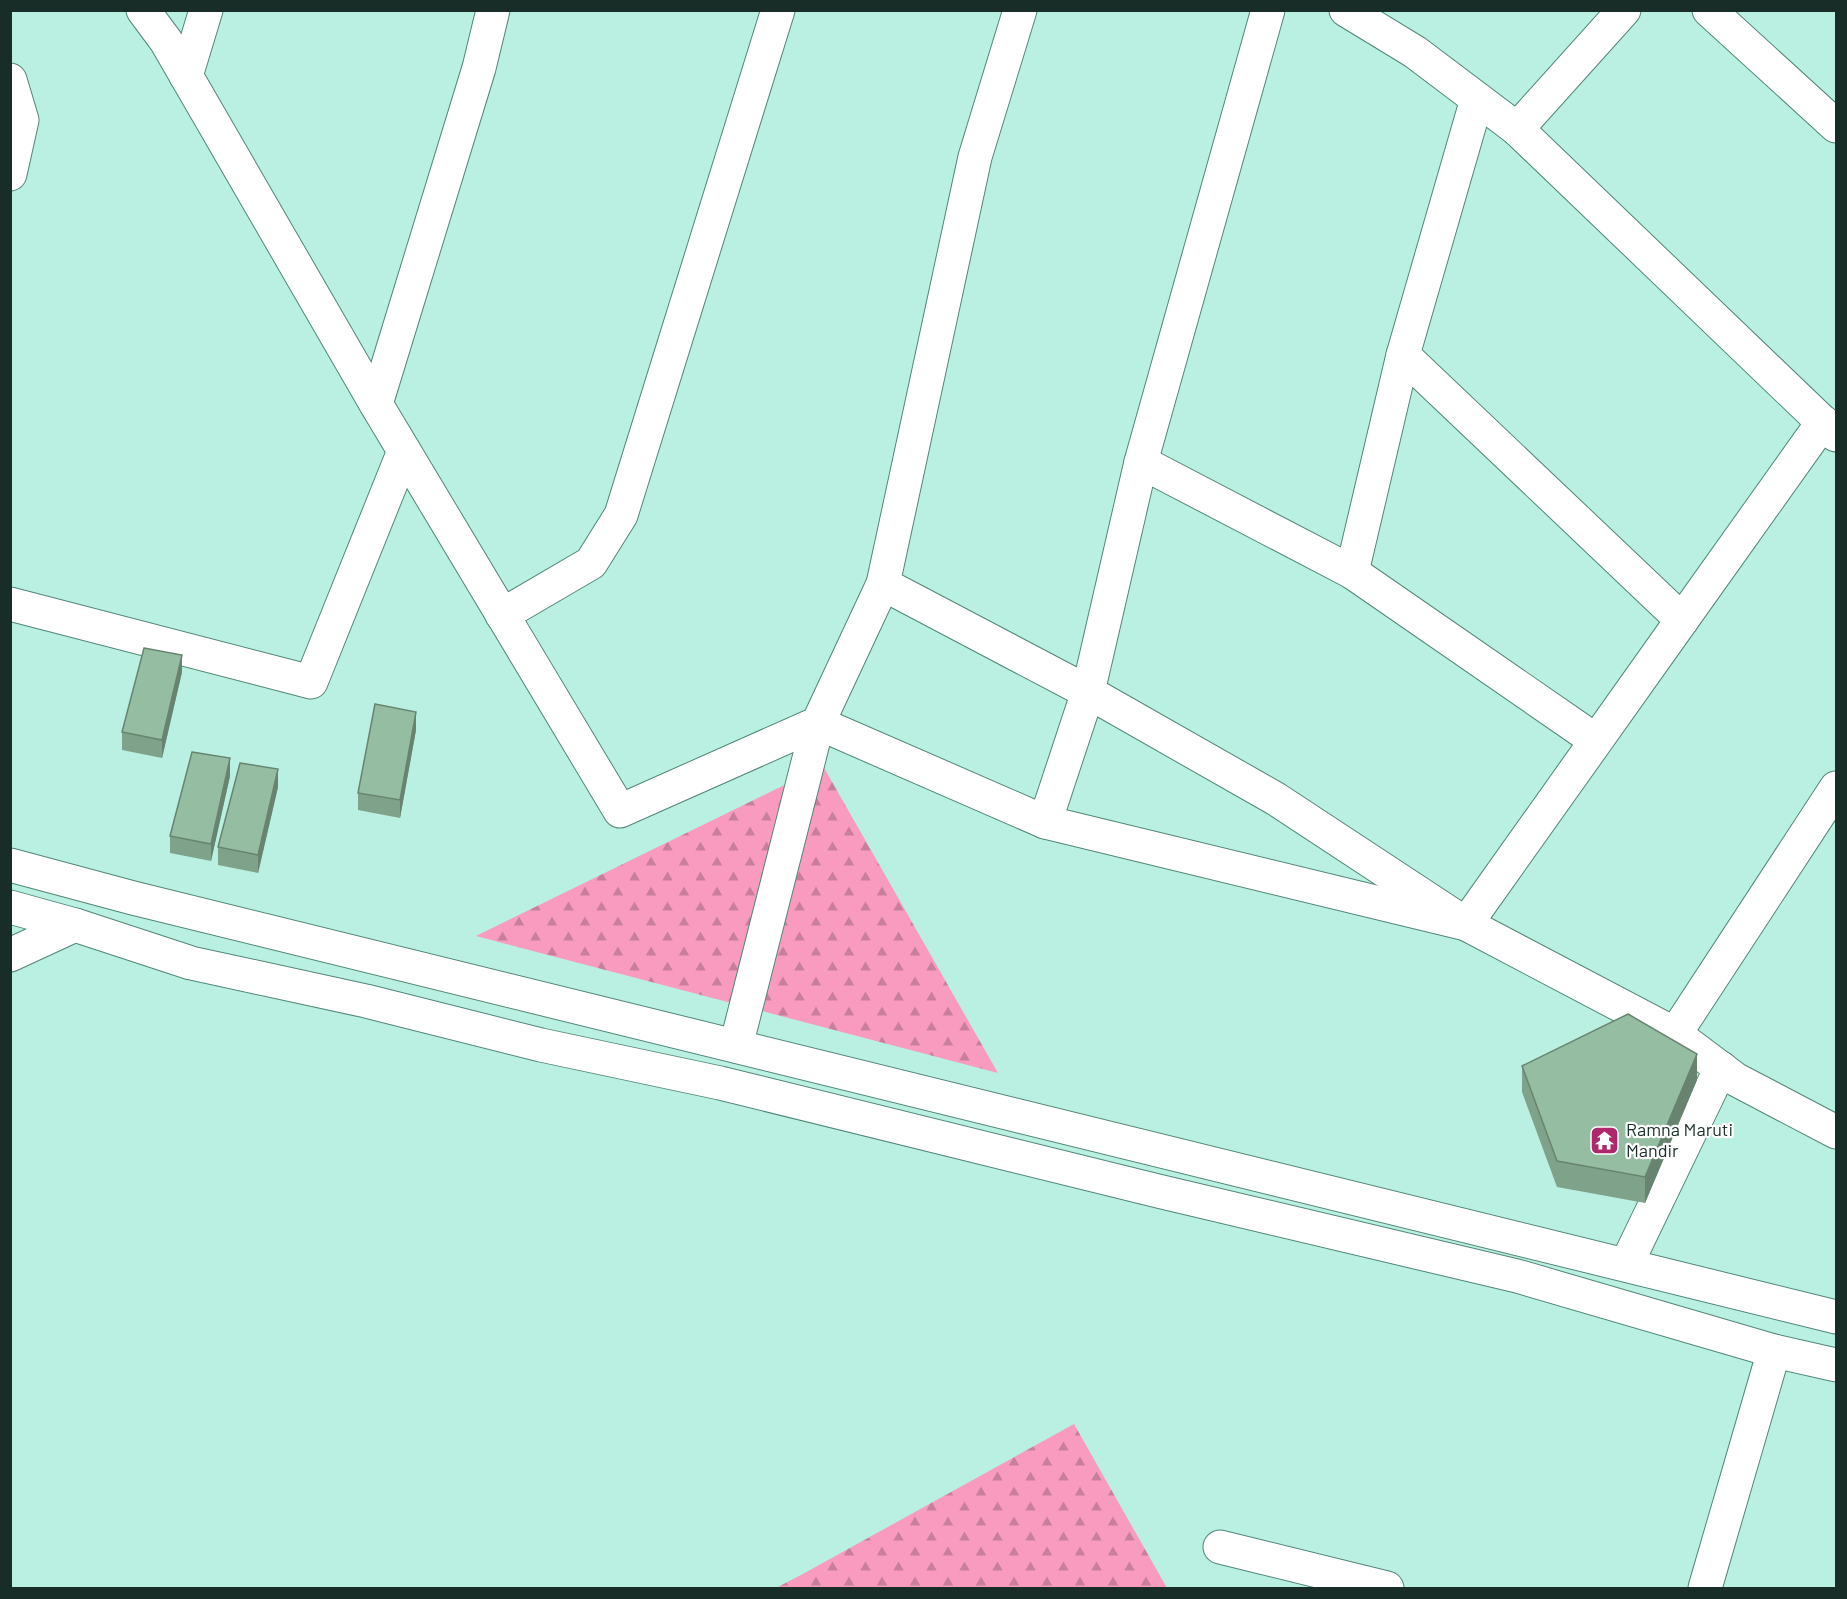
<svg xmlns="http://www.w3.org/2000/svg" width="1847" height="1599" font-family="Barlow,sans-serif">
<defs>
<pattern id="forest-firs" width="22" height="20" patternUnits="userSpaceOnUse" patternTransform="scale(1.5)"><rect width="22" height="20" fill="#f99bbf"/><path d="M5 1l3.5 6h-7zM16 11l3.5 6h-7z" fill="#c97f9b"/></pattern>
</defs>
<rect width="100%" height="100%" fill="#baf0e1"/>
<g fill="url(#forest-firs)">
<path d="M823,766L998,1073L476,936Z"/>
<path d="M1074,1424L1167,1588H776L801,1575Z"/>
</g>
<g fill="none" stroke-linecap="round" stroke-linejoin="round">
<defs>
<g id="street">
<path d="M143,10L166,41L376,404L620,811L818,723L883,584L1088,692L1276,799L1466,924L1675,1034L1735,1079L1836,1132"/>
<path d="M1346,10L1415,52L1517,129L1836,435"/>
<path d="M1709,10L1836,126"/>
<path d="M186,76L206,10"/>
<path d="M10,80L22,120L10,174"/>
<path d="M1517,129L1624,10"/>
<path d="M1403,355L1477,99"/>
<path d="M376,404L479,68L493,10"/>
<path d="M1141,462L1268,10"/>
<path d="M1352,572L1595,740"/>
<path d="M883,584L975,157L1020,10"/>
<path d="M10,604L311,682L404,451"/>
<path d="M502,615L591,563L621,515L778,10"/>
<path d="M1045,822L1466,924L1682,620"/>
<path d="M10,955L75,925"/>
<path d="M1675,1034L1836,788"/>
<path d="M736,1046L818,723L1045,822L1088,692L1141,462L1352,572L1403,355L1682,620L1823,422"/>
<path d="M1626,1265L1721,1068"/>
<path d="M1220,1547L1387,1588"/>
<path d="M1705,1588L1774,1351"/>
</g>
<g id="secondary">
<path d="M10,865L133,898L1836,1317"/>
<path d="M10,907L75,925L191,963L366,1001L541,1045L720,1083L1158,1191L1517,1276L1774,1351L1836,1365"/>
</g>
</defs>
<use href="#street" stroke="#528678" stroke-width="35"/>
<use href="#secondary" stroke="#528678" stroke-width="35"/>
<use href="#street" stroke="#fff" stroke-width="33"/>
<use href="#secondary" stroke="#fff" stroke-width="33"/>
</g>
<g fill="#7fa38a">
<path d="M182,672L162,758L122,750V732Z"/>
<path d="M416,730L400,818L358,810V793Z"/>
<path d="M230,776L211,861L170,853V836Z"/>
<path d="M278,787L258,873L218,865V847Z"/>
<path d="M1522,1066L1697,1080L1645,1203L1557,1187L1522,1092Z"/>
</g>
<g fill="#688471">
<path d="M182,655V672L162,758V740Z"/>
<path d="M416,712V730L400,818V800Z"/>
<path d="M230,758V776L211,861V844Z"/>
<path d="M278,769V787L258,873V855Z"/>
<path d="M1697,1054V1080L1645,1203V1177Z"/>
</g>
<g fill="#94bda1" stroke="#688471" stroke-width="1.5">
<path d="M144,648L182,655L162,740L122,732Z"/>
<path d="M375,704L416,712L400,800L358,793Z"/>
<path d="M192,752L230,758L211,844L170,836Z"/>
<path d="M240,763L278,769L258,855L218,847Z"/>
<path d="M1628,1014L1697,1054L1645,1177L1557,1161L1522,1066Z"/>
</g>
<defs>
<symbol id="temple-square" viewBox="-11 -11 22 22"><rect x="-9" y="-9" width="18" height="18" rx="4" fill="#af286b" stroke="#fff"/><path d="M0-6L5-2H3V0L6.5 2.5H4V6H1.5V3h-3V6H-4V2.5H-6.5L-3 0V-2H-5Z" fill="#fff"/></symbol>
</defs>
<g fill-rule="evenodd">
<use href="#temple-square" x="1588" y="1124" width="33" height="33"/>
</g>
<g text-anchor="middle" stroke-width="4.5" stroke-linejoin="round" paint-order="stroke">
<g font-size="18" fill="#182d28" stroke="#fff" text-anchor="start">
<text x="1626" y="1136">Ramna Maruti<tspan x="1626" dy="21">Mandir</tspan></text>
</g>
</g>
<rect width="1847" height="1599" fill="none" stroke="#182d28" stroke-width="24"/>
</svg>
